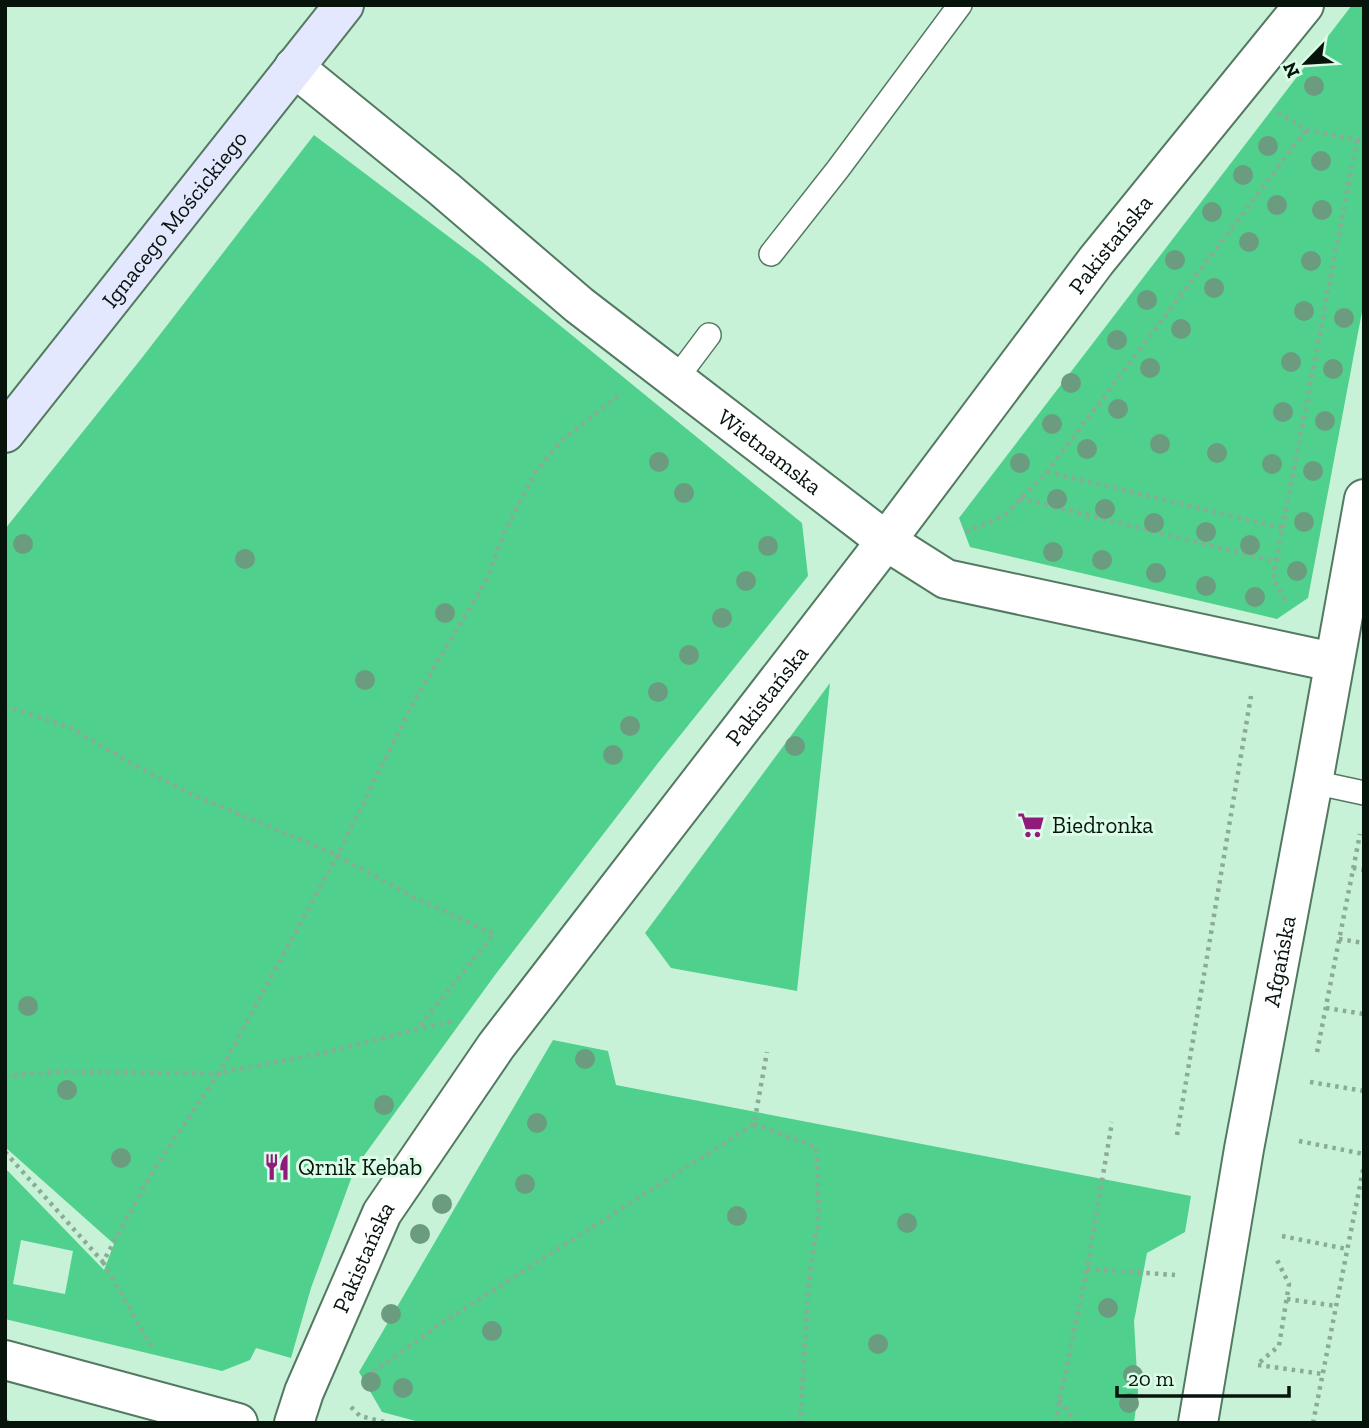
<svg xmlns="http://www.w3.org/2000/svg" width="1369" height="1428" font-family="'Zilla Slab',serif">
<rect width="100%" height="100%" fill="#c8f2d7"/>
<g fill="#50d08d" fill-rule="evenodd">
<path d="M1352,5H1364V301L1308,598L1277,619L970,547L959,518Z"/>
<path d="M314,135L481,261L802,523L808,576L658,763L495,975L355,1168L311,1288L291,1358L256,1348L250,1360L222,1371L5,1319V1168L104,1270L114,1244L5,1147V529L141,359ZM21,1240L73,1251L65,1294L13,1284Z"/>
<path d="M830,683L797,991L671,968L645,933Z"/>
<path d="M553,1040L608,1051L616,1085L1191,1196L1185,1232L1147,1253L1134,1321L1138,1392L1134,1423H423L382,1412L359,1372Z"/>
</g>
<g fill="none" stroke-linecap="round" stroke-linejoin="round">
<defs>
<g id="lane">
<path d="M771,254L838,169L960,5"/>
<path d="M676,379L709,335"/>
<path d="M1313,782L1364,793"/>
</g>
<g id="street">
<path id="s1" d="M294,67L444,189L579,305L886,541L946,579L1333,662"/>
<path d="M5,1360L238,1423"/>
<path id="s2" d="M294,1423L304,1392L382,1213L496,1046L886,541L1096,261L1304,5"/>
<path id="s3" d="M1198,1423L1244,1149L1313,782L1364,499"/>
</g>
<g id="secondary">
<path id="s4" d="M5,433L344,5"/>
</g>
</defs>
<use href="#lane" stroke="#537962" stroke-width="26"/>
<use href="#street" stroke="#537962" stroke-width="42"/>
<use href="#secondary" stroke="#537962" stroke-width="42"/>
<g stroke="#8aab96" stroke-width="4.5" stroke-dasharray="3.5 5" stroke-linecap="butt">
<path d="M1278,112L1306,130L1364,141"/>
<path d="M1047,472L1282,528"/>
<path d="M1020,498L1276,562"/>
<path d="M966,532L1006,514L1047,472L1306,130"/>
<path d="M1285,600L1273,578L1357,140"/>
<path d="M5,706L71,728L134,765L193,795L326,850L420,900L494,934L417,1029"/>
<path d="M1353,868L1364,870"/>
<path d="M1339,939L1364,943"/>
<path d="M1326,1008L1364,1014"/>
<path d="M1317,1052L1360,834"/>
<path d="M5,1076L53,1072L219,1073L337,856L414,701L487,579L505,531L535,473L561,441L618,396"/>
<path d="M1310,1082L1364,1091"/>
<path d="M754,1124L816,1147L819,1213L809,1279L800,1423"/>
<path d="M1177,1135L1251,696"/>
<path d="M1299,1141L1364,1154"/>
<path d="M5,1152L103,1262L154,1169L219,1073L328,1052L451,1021"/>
<path d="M1282,1236L1347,1249"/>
<path d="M103,1262L151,1346"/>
<path d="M1087,1269L1175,1275"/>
<path d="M1287,1299L1336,1306"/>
<path d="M1260,1362L1279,1346L1289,1284L1277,1260"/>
<path d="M1258,1365L1323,1374"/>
<path d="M366,1377L437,1326L754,1124L767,1052"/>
<path d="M1059,1400L1077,1423"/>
<path d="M351,1407L360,1416L388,1423"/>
<path d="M5,1421L11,1423"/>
<path d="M1055,1423L1087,1269L1112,1122"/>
<path d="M1313,1423L1364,1165"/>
</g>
<use href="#lane" stroke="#fff" stroke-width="23"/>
<use href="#street" stroke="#fff" stroke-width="38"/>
<use href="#secondary" stroke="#e4e8ff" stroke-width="38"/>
</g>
<g fill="#6b9c80">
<circle cx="1314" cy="86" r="10"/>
<circle cx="1268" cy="146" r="10"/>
<circle cx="1321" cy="161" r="10"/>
<circle cx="1243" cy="175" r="10"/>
<circle cx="1277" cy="205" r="10"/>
<circle cx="1322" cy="210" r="10"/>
<circle cx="1212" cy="212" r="10"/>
<circle cx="1249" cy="242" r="10"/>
<circle cx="1175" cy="260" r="10"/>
<circle cx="1311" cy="261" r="10"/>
<circle cx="1214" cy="288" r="10"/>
<circle cx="1147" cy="300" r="10"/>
<circle cx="1304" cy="311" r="10"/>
<circle cx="1344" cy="318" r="10"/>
<circle cx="1181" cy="329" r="10"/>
<circle cx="1117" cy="340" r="10"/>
<circle cx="1291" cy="362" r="10"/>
<circle cx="1150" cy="368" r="10"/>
<circle cx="1333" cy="369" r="10"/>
<circle cx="1071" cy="383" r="10"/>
<circle cx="1118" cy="409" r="10"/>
<circle cx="1283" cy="412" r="10"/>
<circle cx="1325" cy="421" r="10"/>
<circle cx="1052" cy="424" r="10"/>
<circle cx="1160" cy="444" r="10"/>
<circle cx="1087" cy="449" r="10"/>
<circle cx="1217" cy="453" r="10"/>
<circle cx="659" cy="462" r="10"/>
<circle cx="1020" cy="463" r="10"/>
<circle cx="1272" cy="464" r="10"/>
<circle cx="1313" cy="471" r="10"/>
<circle cx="684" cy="493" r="10"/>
<circle cx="1057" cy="499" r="10"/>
<circle cx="1105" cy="509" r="10"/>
<circle cx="1304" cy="522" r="10"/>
<circle cx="1154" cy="523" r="10"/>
<circle cx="1206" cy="532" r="10"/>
<circle cx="23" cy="544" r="10"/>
<circle cx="1250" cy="545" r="10"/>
<circle cx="768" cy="546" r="10"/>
<circle cx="1053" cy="552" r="10"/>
<circle cx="245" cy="559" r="10"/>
<circle cx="1102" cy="560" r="10"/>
<circle cx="1297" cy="571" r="10"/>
<circle cx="1156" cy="573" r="10"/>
<circle cx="746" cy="581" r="10"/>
<circle cx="1206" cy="586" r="10"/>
<circle cx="1255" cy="597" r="10"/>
<circle cx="445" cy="613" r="10"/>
<circle cx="722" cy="618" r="10"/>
<circle cx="689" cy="655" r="10"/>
<circle cx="365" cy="680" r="10"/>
<circle cx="658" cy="692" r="10"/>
<circle cx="630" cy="726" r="10"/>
<circle cx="795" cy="746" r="10"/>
<circle cx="613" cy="755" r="10"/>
<circle cx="28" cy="1006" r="10"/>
<circle cx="585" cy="1059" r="10"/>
<circle cx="67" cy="1090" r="10"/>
<circle cx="384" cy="1105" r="10"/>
<circle cx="537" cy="1123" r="10"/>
<circle cx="121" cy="1158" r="10"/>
<circle cx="525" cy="1184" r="10"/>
<circle cx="442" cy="1204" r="10"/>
<circle cx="737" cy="1216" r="10"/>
<circle cx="907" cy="1223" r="10"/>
<circle cx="420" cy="1234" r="10"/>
<circle cx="1108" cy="1308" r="10"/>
<circle cx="391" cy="1314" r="10"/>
<circle cx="492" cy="1331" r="10"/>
<circle cx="878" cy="1344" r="10"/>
<circle cx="1133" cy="1375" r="10"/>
<circle cx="371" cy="1382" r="10"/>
<circle cx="403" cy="1388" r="10"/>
<circle cx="1129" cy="1403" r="10"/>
</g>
<defs>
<symbol id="supermarket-bare" viewBox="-9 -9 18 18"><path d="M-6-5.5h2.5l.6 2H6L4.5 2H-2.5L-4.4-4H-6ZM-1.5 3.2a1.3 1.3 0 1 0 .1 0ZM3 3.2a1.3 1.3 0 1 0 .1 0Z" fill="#901b7b" stroke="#dbfde7" stroke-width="2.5" paint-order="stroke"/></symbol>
<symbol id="restaurant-bare" viewBox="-9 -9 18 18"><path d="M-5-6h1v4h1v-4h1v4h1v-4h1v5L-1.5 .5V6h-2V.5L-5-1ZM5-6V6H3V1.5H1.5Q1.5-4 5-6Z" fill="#901b7b" stroke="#dbfde7" stroke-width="2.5" paint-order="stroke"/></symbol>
</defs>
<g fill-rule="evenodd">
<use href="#supermarket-bare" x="1012" y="806" width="38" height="38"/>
<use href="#restaurant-bare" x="258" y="1148" width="38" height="38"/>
</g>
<g text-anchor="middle" stroke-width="6" stroke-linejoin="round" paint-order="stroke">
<g font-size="23" fill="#06140c" stroke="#dbfde7">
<text dy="8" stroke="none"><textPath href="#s4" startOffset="273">Ignacego Mościckiego</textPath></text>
<text dy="8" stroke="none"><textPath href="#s2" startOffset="1440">Pakistańska</textPath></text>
<text dy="8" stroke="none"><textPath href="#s1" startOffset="612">Wietnamska</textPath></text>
<text dy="8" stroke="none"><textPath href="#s2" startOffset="873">Pakistańska</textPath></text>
<text dy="8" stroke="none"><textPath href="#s3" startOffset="469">Afgańska</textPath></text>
<text dy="8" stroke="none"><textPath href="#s2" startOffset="180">Pakistańska</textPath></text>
</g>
<g font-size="23" fill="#06140c" stroke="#dbfde7" text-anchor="start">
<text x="1052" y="833">Biedronka</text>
<text x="298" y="1175">Qrnik Kebab</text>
</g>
</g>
<rect width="1369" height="1428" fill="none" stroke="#06140c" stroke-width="14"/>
<g transform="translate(1306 63) rotate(245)" stroke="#dbfde7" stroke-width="5" paint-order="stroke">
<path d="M0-5L12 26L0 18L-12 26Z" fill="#06140c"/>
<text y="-10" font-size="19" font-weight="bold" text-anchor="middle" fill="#06140c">N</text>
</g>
<path d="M1117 1386v10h172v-10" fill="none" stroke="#06140c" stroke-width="3.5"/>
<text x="1128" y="1386" font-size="21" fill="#06140c" stroke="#dbfde7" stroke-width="5" paint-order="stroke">20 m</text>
</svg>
